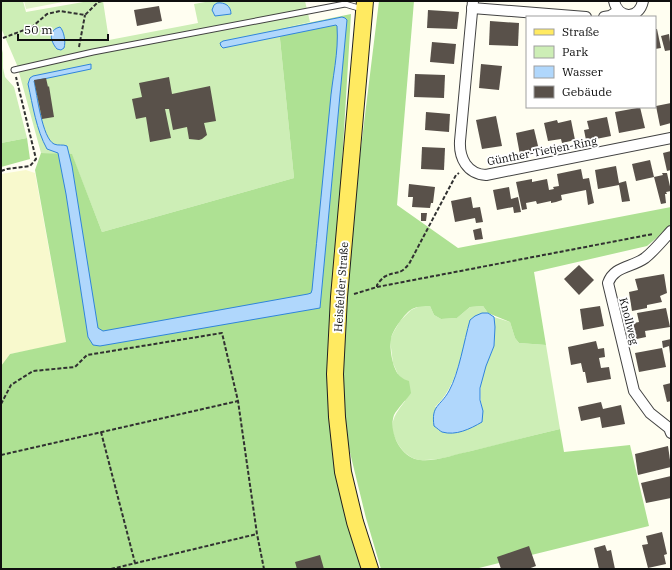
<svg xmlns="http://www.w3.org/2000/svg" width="672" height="570" font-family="'IBM Plex Serif',serif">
<rect width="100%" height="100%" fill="#fffef1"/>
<path fill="#f8f9cd" d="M26,170L35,173L66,343L10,354L1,366V174Z"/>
<g fill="#cdeeb6">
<path d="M1,1H23L26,12L89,1H103L109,40L198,23L194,4L211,1H305L310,22L279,29L294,178L102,232L72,155L41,153L17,65L1,28Z"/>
<path d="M1,46L3,53V68L5,77L14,87L27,138L1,143Z"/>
<path d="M420,306H430L434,315L441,319L457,318L470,307L483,306L488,313C480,313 476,315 470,320C462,349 458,386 435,407L483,411C478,394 481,379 487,362C489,357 493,351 494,345C495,336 495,326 494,317L510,322L515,338L519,343L546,345L560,429C530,436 501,444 471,451C455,455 437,461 420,460C409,459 400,449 396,440C387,424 396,413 405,401L399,377L393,363L390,340L393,333L400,321L411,310Z"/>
</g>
<g fill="#aee193">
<path d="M379,1H414L397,205L458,248L671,207V226L647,246L534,272L546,345L519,343L515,338L510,322L488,313L483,306L470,307L457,318L441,319L434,315L430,306C424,306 418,306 412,309C405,313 392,331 391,339C389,348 393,372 401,377C403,379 406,380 409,381L411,393C407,399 397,409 394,415C388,432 401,458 420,460C435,462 456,454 471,451C500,444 530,436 560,429L564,452L630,445L649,526L475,569H381L366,518L343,424L342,404L346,270Z"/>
<path d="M351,14L334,297L331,416L366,569H1V366L10,354L66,342L35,170L41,153L72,154L102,232L294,178L279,29Z"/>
<path d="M27,138L30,159L1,167V143Z"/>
</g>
<path fill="#e1f4c9" d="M24,1H68L26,9Z"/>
<g fill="#b0d7fc" stroke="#2f84db">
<path d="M217,3C225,2 231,6 231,14L215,16L212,10L214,5Z"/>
<path d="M342,17L345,18L347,20L320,308L100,346L93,345L88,337L66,194L58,153L47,149C36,129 33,106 28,84L30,78L33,76L91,64V69L34,81C37,94 42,138 54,144C58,146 63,144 67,146L72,166L98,328L103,331L308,294L311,293L312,290C318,228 324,166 330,105C332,78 339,53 337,26L336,25L223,48L221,46L220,43L223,41Z"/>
<path d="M60,27C64,31 66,42 64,48L61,50L57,49C50,41 48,30 60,27Z"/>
<path d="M482,313H488L494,317L495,327L494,346L486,366L480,388V400L483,411L482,422C470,429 456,436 442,432C440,431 437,428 434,426C431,405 440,407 449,391C459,373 464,341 470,320L475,316Z"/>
</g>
<g fill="#59514a">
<path d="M159,6L162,21L137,26L134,10Z"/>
<path d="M428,10L459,12L457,29L427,28Z"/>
<path d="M490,21L519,23L518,46L489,45Z"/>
<path d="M655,29H657L661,48L655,49Z"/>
<path d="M669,34L671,50L665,51L661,36Z"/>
<path d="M432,42L456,44L454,64L430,62Z"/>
<path d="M481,64L502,66L499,90L479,88Z"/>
<path d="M415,74L445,75L444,98L414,97Z"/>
<path d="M169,77L172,94L210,86L216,121L204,123L207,135L202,139L199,140L189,139L187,127L173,130L169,109H165L171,138L150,142L146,117L136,119L132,99L142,97L139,83Z"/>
<path d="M46,78L48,87L49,86L54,117L42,119L34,80Z"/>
<path d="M671,103V123L660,126L656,106Z"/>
<path d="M636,107H640L645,128L619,133L615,112L637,108Z"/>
<path d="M426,112L450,114L449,132L425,130Z"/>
<path d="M496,116L502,146L482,149L476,120Z"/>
<path d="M607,117L611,136L591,140L590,139L586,140L584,130L589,129L587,121Z"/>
<path d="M557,120L558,123L571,120L575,140L562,143L561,139L548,141L544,123Z"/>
<path d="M534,129L539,150L520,155L516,133Z"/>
<path d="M422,147L445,148L444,170L421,169Z"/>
<path d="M671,151V170L667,171L663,153Z"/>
<path d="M650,160L654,177L636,181L632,164Z"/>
<path d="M616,166L619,183L626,181L630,201L622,202L619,185L598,189L595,170Z"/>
<path d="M581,169L583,179L589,178L594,203L588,205L586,190L561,195L562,200L556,202L551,203V201L537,204L536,201L526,203L527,209L522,210L516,182L532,179V182L547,179L549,190L554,189L553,187L559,186L557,174Z"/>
<path d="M662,173H667L671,191L666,192L667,194H665L666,203L661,204L654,177L663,175Z"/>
<path d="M409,184L435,187L433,203H431L430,208L412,207L413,197H408Z"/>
<path d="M509,187L511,199L518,197L521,212L514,213L513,207L497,210L493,190Z"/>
<path d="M471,197L473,208L480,207L483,222L476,223L475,218L455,222L451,201Z"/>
<path d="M421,213H427L426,221H421Z"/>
<path d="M481,228L483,239L475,240L473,230Z"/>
<path d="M579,265L594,280L579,295L564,279Z"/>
<path d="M664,274L667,293L660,296L662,302L647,305V308L632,311L629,292L638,290L635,279Z"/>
<path d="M600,306L604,326L583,330L580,309Z"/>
<path d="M666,308L670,327L645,331L646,337L632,340L629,324L639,322L637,313Z"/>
<path d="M671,339V354H670L669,346L663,348L662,341Z"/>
<path d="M596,341L598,349L604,348L605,357L599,358L601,368L609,367L611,379L587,383L585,372H583L581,363L571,365L568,347Z"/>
<path d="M662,348L666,367L639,372L635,353Z"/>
<path d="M671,383V401L667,402L663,385Z"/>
<path d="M601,402L603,409L621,405L625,424L602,428L600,417L581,421L578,407Z"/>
<path d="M668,446L671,467L638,475L635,454Z"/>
<path d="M671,476V498L646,503L641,483Z"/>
<path d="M662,532L667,554L664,555L666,564L648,568L642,545L648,544L646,536Z"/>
<path d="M605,545L607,551L611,550L615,569H599L594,548Z"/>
<path d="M529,546L536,566L528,569H501L497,557Z"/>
<path d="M320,555L324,569H297L295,562Z"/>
</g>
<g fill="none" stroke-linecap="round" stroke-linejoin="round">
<defs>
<path id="lane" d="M14,70L93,52L345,4L362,9"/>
<g id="street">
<path d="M473,1L460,141C459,158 467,174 486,175L671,138"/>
<path d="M614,1C618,19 639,20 643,1"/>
<path d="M472,8L586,17"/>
<path d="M604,17L610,16L618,11"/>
<path d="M671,231C663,240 654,251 645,258C631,268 614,266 608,283L634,391L650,413L669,428L671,433"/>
</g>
<path id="primary" d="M365,1L339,297L335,374L337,417L343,472L355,522L370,569"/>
</defs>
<use href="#lane" stroke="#424242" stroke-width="7"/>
<use href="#street" stroke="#424242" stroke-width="12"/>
<use href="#primary" stroke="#202020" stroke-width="18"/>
<g stroke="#313131" stroke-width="2" stroke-dasharray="4 2" stroke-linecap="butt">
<path d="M3,38L32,27L47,14L60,11L85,15L98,2L102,1"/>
<path d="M79,47L85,15"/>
<path d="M1,171L7,169L30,166L36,159L16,77"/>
<path d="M377,287V285C379,282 383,277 386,276C398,270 399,276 409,264L456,175L459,173"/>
<path d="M354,294L377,287L653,234"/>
<path d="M1,404L11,385L33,371L75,367L87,355L222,333L238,401L257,534L264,569"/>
<path d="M101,432L135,563"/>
<path d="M1,455L238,401"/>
<path d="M111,569L257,534"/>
</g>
<use href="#lane" stroke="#fff" stroke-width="5"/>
<use href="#street" stroke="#fff" stroke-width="10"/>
<use href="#primary" stroke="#ffea61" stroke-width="16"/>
</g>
<g text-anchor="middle" stroke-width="4" stroke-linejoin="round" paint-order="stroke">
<g font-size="11" fill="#0f0f0f" stroke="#fff">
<text transform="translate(542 151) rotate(-11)" y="4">Günther-Tietjen-Ring</text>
<text transform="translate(341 287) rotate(-86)" y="4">Heisfelder Straße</text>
<text transform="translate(629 321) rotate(76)" y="4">Knollweg</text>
</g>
</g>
<rect width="672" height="570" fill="none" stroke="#0f0f0f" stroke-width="4"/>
<rect x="526" y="16" width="130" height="92" fill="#ffffff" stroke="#9f9f9f"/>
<rect x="534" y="29" width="20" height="6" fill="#ffea61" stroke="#9f9f9f"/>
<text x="562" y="36" font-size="12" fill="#0f0f0f">Straße</text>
<rect x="534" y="46" width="20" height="12" fill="#cdeeb6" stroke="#9f9f9f"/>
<text x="562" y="56" font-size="12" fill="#0f0f0f">Park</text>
<rect x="534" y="66" width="20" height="12" fill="#b0d7fc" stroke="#9f9f9f"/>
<text x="562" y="76" font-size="12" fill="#0f0f0f">Wasser</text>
<rect x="534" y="86" width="20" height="12" fill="#59514a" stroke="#9f9f9f"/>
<text x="562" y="96" font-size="12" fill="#0f0f0f">Gebäude</text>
<path d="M18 34v6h90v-6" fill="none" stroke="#0f0f0f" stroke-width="2"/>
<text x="24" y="34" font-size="12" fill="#0f0f0f" stroke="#ffffff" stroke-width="3" paint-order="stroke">50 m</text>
</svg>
